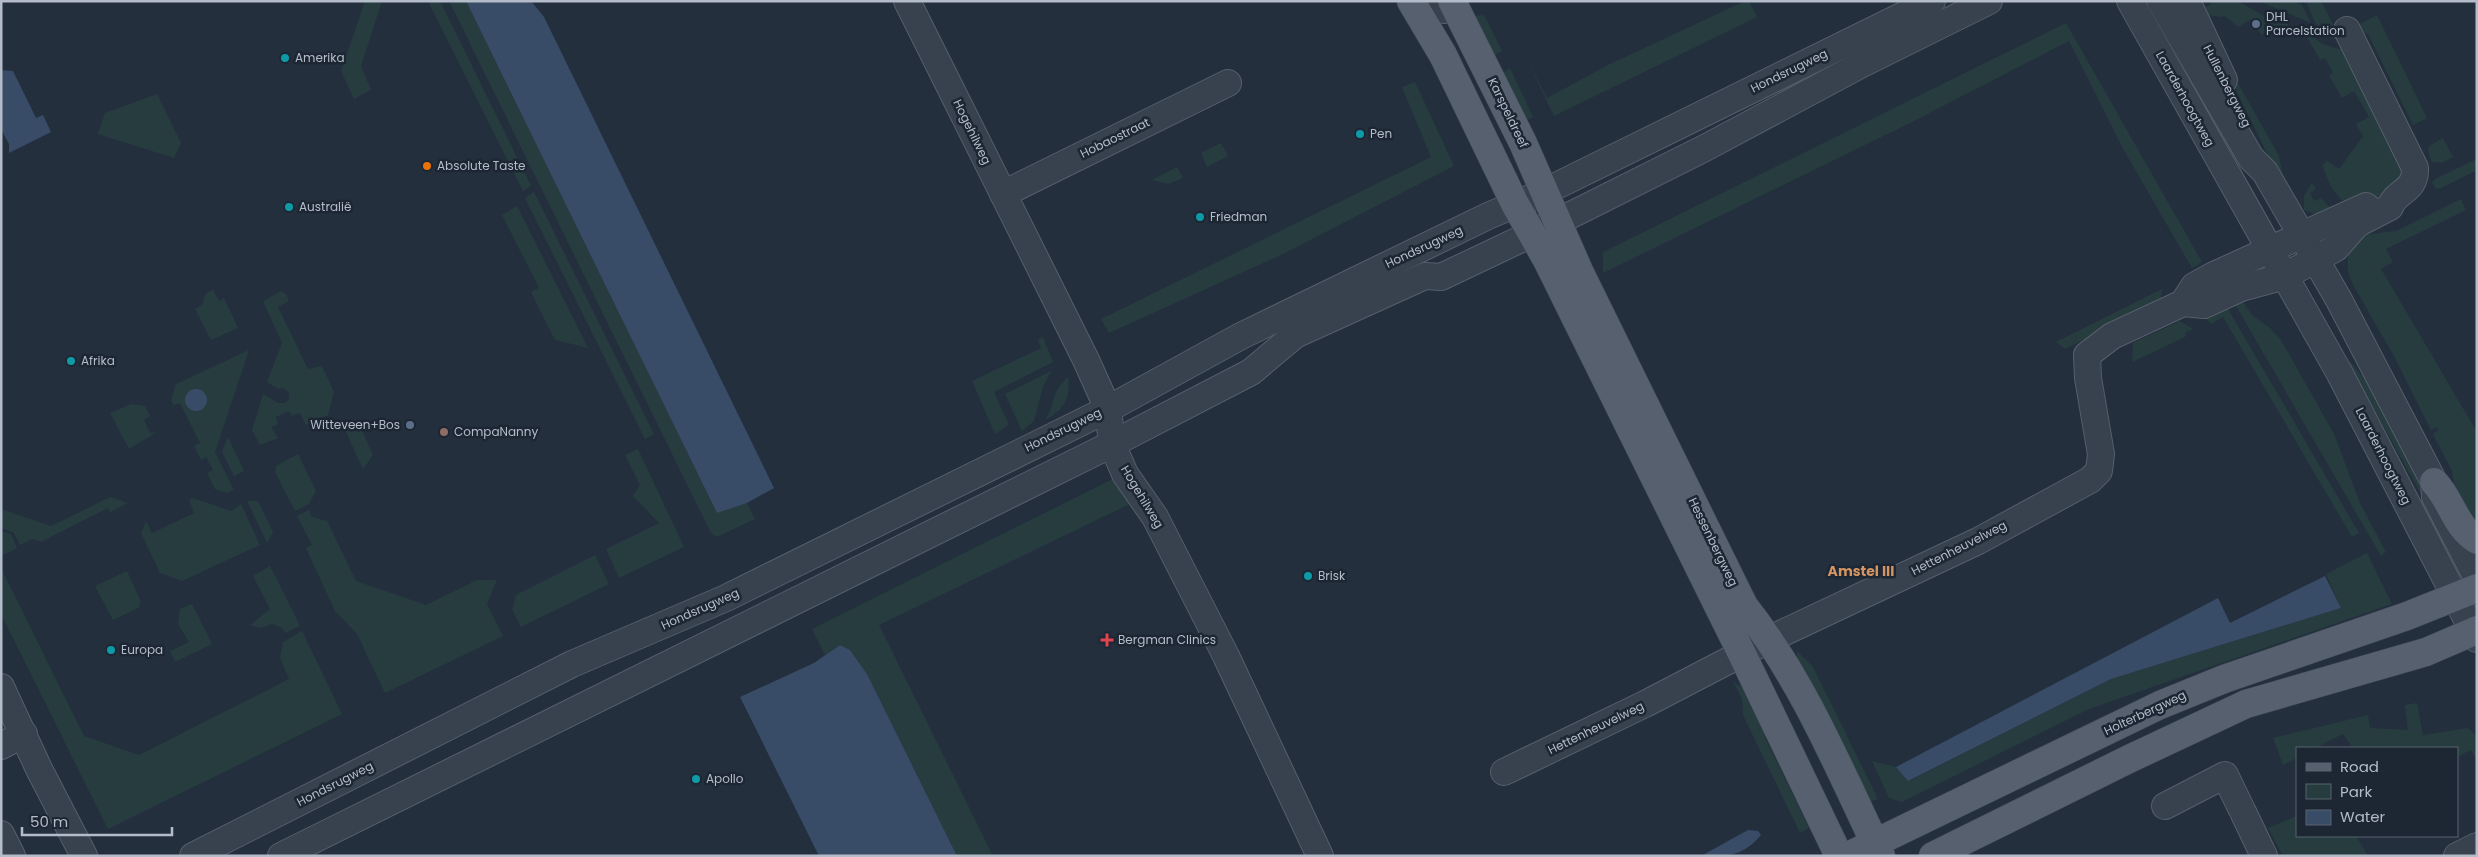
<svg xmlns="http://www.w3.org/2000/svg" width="2478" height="857" font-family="Poppins,sans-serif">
<rect width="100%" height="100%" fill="#242f3e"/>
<g fill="#263c3f">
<path d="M365,1H382L361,66L371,90L354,99L341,71Z"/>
<path d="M428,1H440L531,186L523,191Z"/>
<path d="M449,1H466L717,513L747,503L755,519L717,537L711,533Z"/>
<path d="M1745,1H1749L1757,17L1554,116L1524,54L1547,98L1608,65Z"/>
<path d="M2215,1H2238L2264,16L2288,24L2293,33L2287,29L2278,34L2280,40L2273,28L2261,35L2252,19L2238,27L2224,15L2221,17L2205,15L2199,12Z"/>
<path d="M2259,1H2292L2302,5L2311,23Z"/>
<path d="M2306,1H2321L2341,40C2318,39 2314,20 2306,1Z"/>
<path d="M1484,15L1502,51L1492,56L1473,16Z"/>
<path d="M2377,15L2427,118L2413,125L2368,34L2358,30L2356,26Z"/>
<path d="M2066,23L2202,262L2192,268L2122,147L2069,41L1910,123L1603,273V252Z"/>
<path d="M2302,28L2322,44L2346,51L2404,172C2401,177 2397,184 2393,188C2383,197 2353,209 2342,200C2332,192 2327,177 2322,166L2327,161L2339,169L2363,136L2356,124L2369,117L2354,91L2342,98L2329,76L2333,73L2325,58L2320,60Z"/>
<path d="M2222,55L2279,156L2284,181L2267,153L2219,56Z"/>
<path d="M1510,68L1533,117L1523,122L1500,75Z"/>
<path d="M1415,82L1454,166L1283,254L1109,333L1101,319L1431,157L1402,87Z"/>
<path d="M157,94L181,143L174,158L98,134L105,113Z"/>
<path d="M2443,138L2453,157L2442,163L2432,162L2428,151L2429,146Z"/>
<path d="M1221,143L1228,156L1207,167L1201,153Z"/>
<path d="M2477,159V170L2439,189L2435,188L2432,183L2435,179Z"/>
<path d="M1177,167L1183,178L1168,184L1152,180Z"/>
<path d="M2312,182L2316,189L2310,193L2314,201L2321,198L2332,210L2320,216L2304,210V196Z"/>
<path d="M534,192L654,434L645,439L525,198Z"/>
<path d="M2461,199L2466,210L2386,249L2393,262L2381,269L2477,432V532L2455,490L2452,471L2433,434L2438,430L2436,427L2431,430L2394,356L2352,283L2348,271V255L2350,248L2362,235L2396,231Z"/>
<path d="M517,206L588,348L555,340L531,292L539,288L502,215Z"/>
<path d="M2162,289L2160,303L2065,349L2056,342Z"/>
<path d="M213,290L219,301L224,298L238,328L211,340L195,309L202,305L206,293Z"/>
<path d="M281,291L286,294L289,301L278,307L308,369L322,366L334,392L328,415L306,425L300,413L292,416L289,411L276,417L278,424L271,427L278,438L260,445L252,430L263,394L278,403H285L289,399V392L283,388L278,389L267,382L282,343L263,301Z"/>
<path d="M2240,298L2252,315L2270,328L2281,340L2334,434L2360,503L2386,552L2381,556L2232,299Z"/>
<path d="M2224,302L2359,533L2352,537L2223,317L2211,324L2205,318L2212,307Z"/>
<path d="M2180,321L2193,329L2186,332L2185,337L2132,362L2133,343Z"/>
<path d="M1043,337L1053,362L994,392L1009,425L995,434L972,381L1041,348L1038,340Z"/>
<path d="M249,350L215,452L234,490L227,493L215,489L207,473L213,470L206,457L201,460L194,446L200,443L180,403L174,405L171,401L176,384Z"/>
<path d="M2350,361L2374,391L2436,515L2433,516L2348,362Z"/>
<path d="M1051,371L1043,387L1034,421L1022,431L1005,394Z"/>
<path d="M1068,377C1071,398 1064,410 1045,420C1057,402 1050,393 1068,377Z"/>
<path d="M131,404L145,406L150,416L144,420L150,433L157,432L129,449L110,413Z"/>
<path d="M345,430L362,431L373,455L363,469Z"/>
<path d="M228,437L244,471L234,476L222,452Z"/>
<path d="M638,449L684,547L619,578L606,549L659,523L633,496L640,485L625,455Z"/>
<path d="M298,454L316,491L309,504L295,511L275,472L276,466Z"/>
<path d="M1113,479L1132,495L1136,501L879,625L993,856H957L867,674L850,650L840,645L825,655L812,629Z"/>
<path d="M110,497L128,503L110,512L108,508L41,542L32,539L20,545L14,533L1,528V509L51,526Z"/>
<path d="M193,498L231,511L241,504L260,545L182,581L160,573L141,533L146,521L152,533L194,513L189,500Z"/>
<path d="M247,501H258L273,532L267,543Z"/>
<path d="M309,510L312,517L327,521L356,581L426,605L477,580H497L487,604L503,636L385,693L357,634L335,611L306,548L312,545L297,516Z"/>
<path d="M1,531L11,534L17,548L1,556Z"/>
<path d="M2367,553L2392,604L2089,709L1902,802L1889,798L1872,761L1896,767L1909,781L2111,679L2341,608L2326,574Z"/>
<path d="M595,555L609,584L521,627L512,609L516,595Z"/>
<path d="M270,566L300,626L285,633L282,628L272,624L261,628L250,625L270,609L253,576Z"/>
<path d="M1,568L84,736L139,755L289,679L280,658L283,642L302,631L342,714L108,829L1,614Z"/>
<path d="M127,571L141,602L138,608L113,620L95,586Z"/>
<path d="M192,604L212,644L175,662L170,651L189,642L178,624L180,609Z"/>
<path d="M1797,651L1813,667L1878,799L1866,803L1796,672Z"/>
<path d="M1733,682L1752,692L1761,709L1766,740L1809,828L1800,833L1743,715L1742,699Z"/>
<path d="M2417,703L2423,735L2468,728L2477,736V761L2471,750L2457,757V748H2353L2343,734L2315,748H2297V758L2283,765L2273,738L2368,715L2370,728L2408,730L2405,705Z"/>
<path d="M2297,816V836H2356L2368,856H2283L2268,828Z"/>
</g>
<g fill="#394c67">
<path d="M466,1H531L544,17L774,488L747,503L717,513Z"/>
<path d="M1,70L13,71L36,118L43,115L51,132L9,153V144L1,129Z"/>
<circle cx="196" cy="400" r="11"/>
<path d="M2325,576L2341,608L2111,679L1908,781L1896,767L2218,598L2230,623Z"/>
<path d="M840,645L850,650L867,674L957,856H819L740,697L814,663Z"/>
<path d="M1748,830L1758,831L1761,835C1742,857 1728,856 1701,856Z"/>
</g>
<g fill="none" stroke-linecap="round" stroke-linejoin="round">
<defs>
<g id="minor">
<path d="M907,1L1086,360L1108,409L1112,444L1125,474L1155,517L1226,656L1320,856"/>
<path d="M1431,1L1434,8L1444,10L1455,7"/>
<path d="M2130,1L2340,374L2477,639"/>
<path d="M2160,1L2251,158L2265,172L2339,300L2434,482L2435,497L2477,578"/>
<path d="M2187,1L2224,80"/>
<path d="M1003,194L1228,83"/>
<path d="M2183,303L2194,286L2214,275L2366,206"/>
<path d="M1,687L39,769L84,856"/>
<path d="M1,746L24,734"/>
<path d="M1504,772L1645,704L1770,639L1978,541L2090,480L2099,471L2101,454L2088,378L2087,355L2112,336L2183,303L2204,305L2241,288L2285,276L2336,248L2357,224L2390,207C2396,190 2416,192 2415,168L2347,30"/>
<path d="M2165,806L2225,775L2241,808"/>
<path d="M2244,814L2264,856"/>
<path d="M1,834L12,856"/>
<path d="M193,856L572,664L726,598L1108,409L1241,336L1488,216L1544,192L1932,1"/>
<path d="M281,856L1112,444L1251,372L1295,335L1425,276L1441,277L1557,222L1703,149L1862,64L1989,1"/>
<path d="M2457,856L2477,846"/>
</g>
<g id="major">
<path d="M1411,1L1443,55L1515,204L1547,260L1742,654L1839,856"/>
<path d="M1452,1L1523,143L1580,273L1744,606C1803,680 1840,771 1881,856"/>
<path d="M2434,482C2451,499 2455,527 2477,540"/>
<path d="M1848,856L2160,705L2224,679L2407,616L2477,588"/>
<path d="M1933,856L2129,759L2246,704L2426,652L2477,630"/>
</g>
</defs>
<use href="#minor" stroke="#565f6c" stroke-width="28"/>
<use href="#major" stroke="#414a57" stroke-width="29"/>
<use href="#minor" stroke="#38414e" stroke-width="26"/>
<use href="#major" stroke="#56606e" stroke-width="28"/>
</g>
<g fill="#5c6f8a" stroke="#1d2633" stroke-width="2">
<circle cx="2256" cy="24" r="5"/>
<circle cx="410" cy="425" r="5"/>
</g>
<g fill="#0f9aa8" stroke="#1d2633" stroke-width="2">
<circle cx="285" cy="58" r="5"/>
<circle cx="1360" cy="134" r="5"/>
<circle cx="289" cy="207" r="5"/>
<circle cx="1200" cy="217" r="5"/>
<circle cx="71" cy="361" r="5"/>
<circle cx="1308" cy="576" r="5"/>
<circle cx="111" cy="650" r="5"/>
<circle cx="696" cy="779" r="5"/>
</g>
<circle fill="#e8710a" stroke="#1d2633" stroke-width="2" cx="427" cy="166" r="5"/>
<circle fill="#8d6e63" stroke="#1d2633" stroke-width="2" cx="444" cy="432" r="5"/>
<path fill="#e0444e" stroke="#1d2633" stroke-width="2" d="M1104.5 632.5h5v5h5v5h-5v5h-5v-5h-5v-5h5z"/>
<g text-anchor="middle" stroke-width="5" stroke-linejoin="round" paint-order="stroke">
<g font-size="12" fill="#b4bcc9" stroke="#1d2633" text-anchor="start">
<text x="2266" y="21">DHL<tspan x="2266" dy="14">Parcelstation</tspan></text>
<text x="295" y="62">Amerika</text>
<text x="1370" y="138">Pen</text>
<text x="437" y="170">Absolute Taste</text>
<text x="299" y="211">Australië</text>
<text x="1210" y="221">Friedman</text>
<text x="81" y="365">Afrika</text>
<text x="400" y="429" text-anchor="end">Witteveen+Bos</text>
<text x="454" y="436">CompaNanny</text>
<text x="1318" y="580">Brisk</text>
<text x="1118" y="644">Bergman Clinics</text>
<text x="121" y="654">Europa</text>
<text x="706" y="783">Apollo</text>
</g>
<g font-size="12" fill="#b4bcc9" stroke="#1d2633">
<text transform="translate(1789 71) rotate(-26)" y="4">Hondsrugweg</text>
<text transform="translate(2227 86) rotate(63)" y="4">Hullenbergweg</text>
<text transform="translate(2185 99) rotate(61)" y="4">Laarderhoogtweg</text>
<text transform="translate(1508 113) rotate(64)" y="4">Karspeldreef</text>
<text transform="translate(972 132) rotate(64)" y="4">Hogehilweg</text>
<text transform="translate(1115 138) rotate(-26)" y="4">Hobaostraat</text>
<text transform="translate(1424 247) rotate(-25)" y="4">Hondsrugweg</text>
<text transform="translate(1063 430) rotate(-26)" y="4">Hondsrugweg</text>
<text transform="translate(2383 456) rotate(63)" y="4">Laarderhoogtweg</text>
<text transform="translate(1142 497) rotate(59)" y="4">Hogehilweg</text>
<text transform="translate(1713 542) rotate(64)" y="4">Hessenbergweg</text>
<text transform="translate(1959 548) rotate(-27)" y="4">Hettenheuvelweg</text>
<text transform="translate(700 609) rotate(-24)" y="4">Hondsrugweg</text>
<text transform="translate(2145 713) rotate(-25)" y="4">Holterbergweg</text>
<text transform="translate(1596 728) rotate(-26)" y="4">Hettenheuvelweg</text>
<text transform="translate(335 784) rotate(-27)" y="4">Hondsrugweg</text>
</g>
<g font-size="14" font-weight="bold" fill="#d59563" stroke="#1d2633">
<text x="1861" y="576">Amstel III</text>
</g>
</g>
<rect width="2478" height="857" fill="none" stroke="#b4bcc9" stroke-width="5"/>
<rect x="2296" y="747" width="162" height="90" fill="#1d2633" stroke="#59626f"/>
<rect x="2306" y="763" width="25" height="8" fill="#56606e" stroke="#59626f"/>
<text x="2340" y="772" font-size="15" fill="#b4bcc9">Road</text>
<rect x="2306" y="784" width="25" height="15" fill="#263c3f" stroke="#59626f"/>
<text x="2340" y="797" font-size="15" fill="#b4bcc9">Park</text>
<rect x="2306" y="810" width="25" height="15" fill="#394c67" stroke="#59626f"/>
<text x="2340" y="822" font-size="15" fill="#b4bcc9">Water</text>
<path d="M22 827v8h150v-8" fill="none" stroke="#b4bcc9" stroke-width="2.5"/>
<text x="30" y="827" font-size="15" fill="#b4bcc9" stroke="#1d2633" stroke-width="4" paint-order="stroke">50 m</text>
</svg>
